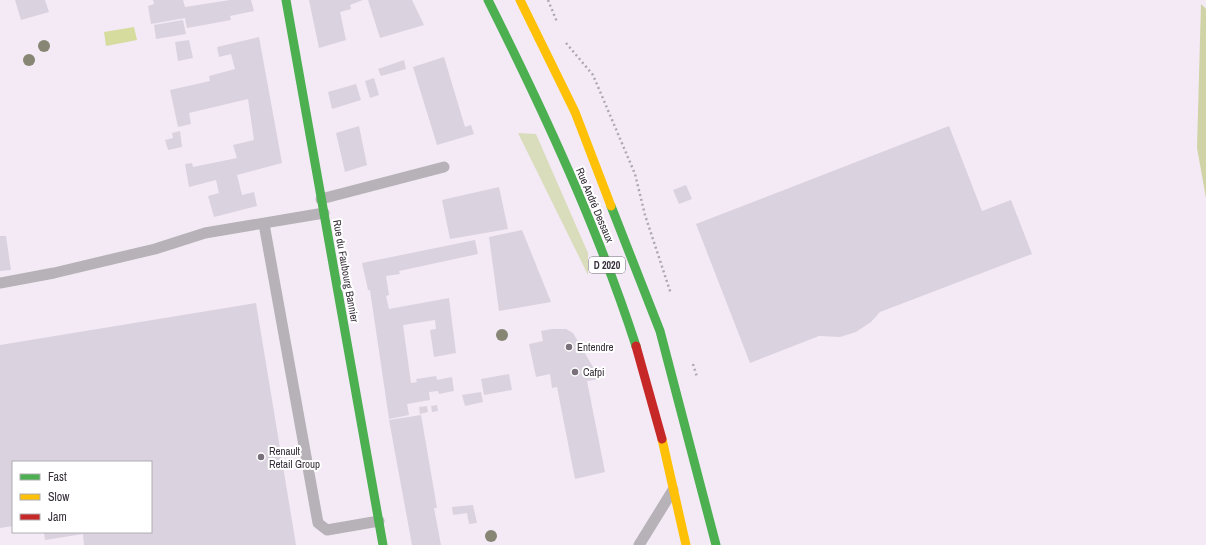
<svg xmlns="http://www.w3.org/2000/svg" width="1206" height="545" font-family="'Archivo Narrow',sans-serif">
<rect width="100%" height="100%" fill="#f3eaf6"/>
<path fill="#daddbb" d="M518,133L536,134L588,253V275Z"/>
<path fill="#cfd3a5" d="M1201,4L1206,9V198L1197,148Z"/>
<path fill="#d5dc9e" d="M134,27L137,40L106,46L104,32Z"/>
<g fill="#dad2de">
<path d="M15,0H45L49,12L21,20Z"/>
<path d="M153,0H183L185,7L230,0H251L254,11L230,16L231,20L187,28L185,18L151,24L148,6L154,4Z"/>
<path d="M309,0H363L350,5L351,9L340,12L346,40L319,48Z"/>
<path d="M368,0H412L424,25L380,38Z"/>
<path d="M183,20L186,34L156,39L154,25Z"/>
<path d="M259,37L282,163L237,175L242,195L254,192L257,206L214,217L208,196L219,193L216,180L189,187L185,164L192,163L193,167L237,158L233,145L254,140L248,99L189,113L191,124L178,127L170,90L210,81L209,76L235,69L231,54L219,57L217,47Z"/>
<path d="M189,40L193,58L178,61L175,42Z"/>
<path d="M444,57L465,127L471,125L474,134L437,145L413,67Z"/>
<path d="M404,60L406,69L381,76L378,69Z"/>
<path d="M374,78L379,95L370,98L365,81Z"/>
<path d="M356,84L361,100L332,109L328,92Z"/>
<path d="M359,126L367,165L345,172L336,133Z"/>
<path d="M949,126L982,211L1011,200L1032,254L880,312L871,322L856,332L840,337L819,336L750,363L696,224Z"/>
<path d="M180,131L182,147L168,150L165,140L173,138L172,133Z"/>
<path d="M686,185L692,199L679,204L673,190Z"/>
<path d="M499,187L508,229L450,239L442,200Z"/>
<path d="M522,230L551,302L499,311L489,237Z"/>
<path d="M0,236H6L11,270L0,271Z"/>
<path d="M475,240L478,254L399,271L400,274L386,276L389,295L386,296L389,309L449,298L456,353L434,357L430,330L436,329L435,320L403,325L411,383L417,382L416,379L436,376L437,380L452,377L454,391L439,394L438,391L429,392L430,400L407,404L409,415L389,419L370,290H368L362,263Z"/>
<path d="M256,303L296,545H84L83,534L45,540L44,532H151V462H13V526L0,528V345Z"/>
<path d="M552,329H566L573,333L600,379L587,381L605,472L575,479L557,387L552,388L550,374L536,377L529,344L543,341L541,331Z"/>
<path d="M509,374L512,390L484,395L481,379Z"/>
<path d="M481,392L483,402L465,406L462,395Z"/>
<path d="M437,405L438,411L432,412L431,406Z"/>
<path d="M427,406L428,412L420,414L419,407Z"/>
<path d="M421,415L437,508H434L441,545H412L389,420Z"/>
<path d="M473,505L477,523L469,524L467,513L453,515L452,507Z"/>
</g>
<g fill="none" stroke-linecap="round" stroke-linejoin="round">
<g stroke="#ada9af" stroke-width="2.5" stroke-dasharray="2 3" stroke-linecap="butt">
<path d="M548,0L557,22"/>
<path d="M566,43L593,75L635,174L645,215L671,294"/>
<path d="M693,364L697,377"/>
</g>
<g stroke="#b6b2b8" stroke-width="11">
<path d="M321,199L444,167"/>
<path d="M264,224L318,523L327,530L379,521"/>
<path d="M0,283L54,273L155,249L205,233L324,213"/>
<path d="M639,545L673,490"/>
</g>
<g stroke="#4caf50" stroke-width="9">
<path d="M286,0L383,545"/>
<path d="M488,0C544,112 597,226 636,346"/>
<path d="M611,206L660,331L716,545"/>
</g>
<g stroke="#ffc107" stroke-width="9">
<path d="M520,0L575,112L611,206"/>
<path d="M662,439L686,545"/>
</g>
<path stroke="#c62828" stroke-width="9" d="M636,346L662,439"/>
</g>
<g fill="#878675">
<circle cx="44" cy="46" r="6"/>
<circle cx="29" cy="60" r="6"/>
<circle cx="502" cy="335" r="6"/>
<circle cx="491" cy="536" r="6"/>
</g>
<g fill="#79707c" stroke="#fff" stroke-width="1.5">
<circle cx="569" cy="347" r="4"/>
<circle cx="575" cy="372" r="4"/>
<circle cx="261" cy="457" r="4"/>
</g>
<g text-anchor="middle" stroke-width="4" stroke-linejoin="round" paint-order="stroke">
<rect fill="#fff" stroke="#736d75" stroke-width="1" x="589" y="257" width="36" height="16" rx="3"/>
<g font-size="10" font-weight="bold" fill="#372f3a">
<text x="607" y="269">D 2020</text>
</g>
<g font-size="11" fill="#372f3a" stroke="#fff">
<text transform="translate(595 205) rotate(67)" y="4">Rue André Dessaux</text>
<text transform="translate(346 271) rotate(80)" y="4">Rue du Faubourg Bannier</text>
</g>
<g font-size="11" fill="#372f3a" stroke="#fff" text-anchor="start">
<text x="577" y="351">Entendre</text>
<text x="583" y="376">Cafpi</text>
<text x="269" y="455">Renault<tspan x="269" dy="13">Retail Group</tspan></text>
</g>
</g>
<rect x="12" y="461" width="140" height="72" fill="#ffffff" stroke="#afacb0"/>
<rect x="20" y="474" width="20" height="6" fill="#4caf50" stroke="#afacb0"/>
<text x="48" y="481" font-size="12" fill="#372f3a">Fast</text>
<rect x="20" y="494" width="20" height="6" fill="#ffc107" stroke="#afacb0"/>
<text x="48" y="501" font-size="12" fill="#372f3a">Slow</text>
<rect x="20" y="514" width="20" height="6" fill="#c62828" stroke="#afacb0"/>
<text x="48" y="521" font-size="12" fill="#372f3a">Jam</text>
</svg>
